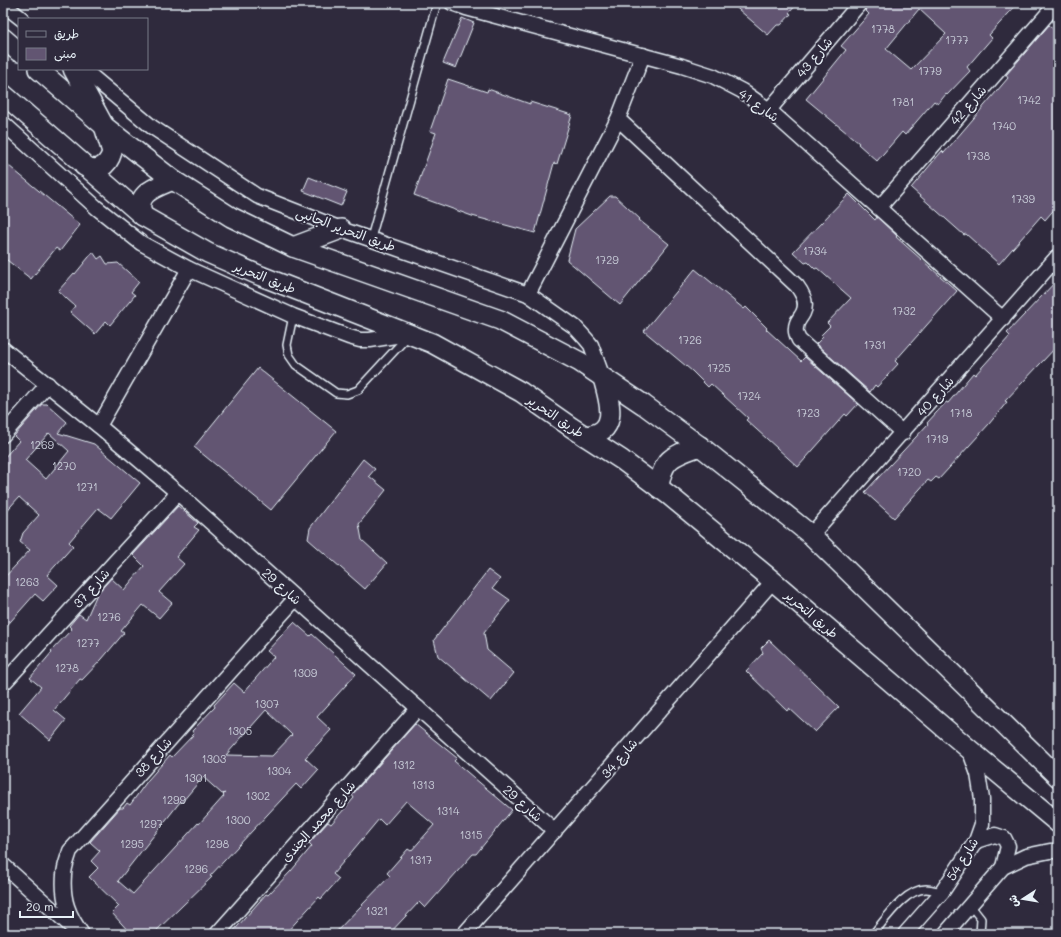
<svg xmlns="http://www.w3.org/2000/svg" width="1061" height="937" font-family="Mali,'Playpen Sans Arabic',sans-serif">
<rect width="100%" height="100%" fill="#2f2a3d"/>
<filter id="ink" filterUnits="userSpaceOnUse"><feTurbulence type="fractalNoise" baseFrequency=".025" numOctaves="2"/><feDisplacementMap in="SourceGraphic" scale="8" xChannelSelector="R" yChannelSelector="G"/><feConvolveMatrix kernelMatrix="1 2 1 2 8 2 1 2 1" color-interpolation-filters="sRGB"/></filter>
<g filter="url(#ink)">
<g fill="#625572" stroke="#e8f1f8" fill-rule="evenodd">
<path d="M731,3H798L789,13L791,14L781,25H777L768,35Z"/>
<path d="M868,3H1018L989,35L992,38L967,67L970,71L947,95L946,94L938,104L934,101L905,135L902,132L877,161L858,144L859,143L806,99L846,50L841,46L869,14L865,10ZM919,9L946,34L911,70L886,49Z"/>
<path d="M462,18L474,23L456,68L443,63Z"/>
<path d="M1049,25L1058,33V205L1045,220L1041,216L999,264L966,234L964,235L911,188L942,151L944,153L1008,78L1006,75Z"/>
<path d="M448,79L487,92L488,89L530,104V102L572,115L557,164L554,163L535,233L472,216L414,195L436,133L430,131Z"/>
<path d="M3,161L80,225L60,251L56,248L31,279L3,257Z"/>
<path d="M309,177L347,192L341,206L303,191Z"/>
<path d="M849,194L875,220L877,217L897,236L896,237L957,291L895,361L898,364L877,387L875,385L870,392L816,344L823,337L821,335L830,326L827,323L851,298L817,268L815,269L808,262L805,263L793,252Z"/>
<path d="M610,196H615L640,219L639,220L669,244L620,305L567,260L575,229Z"/>
<path d="M93,252L98,259L102,256L107,264L118,263L139,282L131,292L135,295L110,325L106,321L95,334L70,312L75,306L58,291L74,273L75,274Z"/>
<path d="M695,269L744,309L746,307L767,328L766,329L801,361L805,357L858,404L847,416L845,414L798,467L746,420L748,418L711,384L708,387L692,371L644,331Z"/>
<path d="M1058,279V345L1005,401L1007,402L989,424L939,479L936,477L931,482L928,480L894,518L865,492L928,424L927,423L946,402L948,403L973,373L975,375L1010,336L1007,333Z"/>
<path d="M258,368L336,431L271,510L194,447Z"/>
<path d="M42,404H47L67,422L58,433L94,444L140,483L111,518L98,508L69,542L73,546L47,575L58,585L43,601L35,594L3,630V579L30,550L20,542L23,533L39,515L19,497L3,515V459L19,441L14,436ZM49,433L69,451L46,479L25,460Z"/>
<path d="M363,459L375,469L369,476L386,490L359,524L362,540L387,563L365,589L308,539L310,528Z"/>
<path d="M178,506L198,523L194,527L199,530L176,557L184,564L159,592L172,603L159,618L143,605L121,631L124,633L102,659L82,680L80,679L54,710L66,720L50,740L19,713L41,687L30,678L52,652L51,651L72,629L69,626L79,614L86,619L97,594L111,578L124,590L144,566L133,555Z"/>
<path d="M488,570L500,579L493,588L510,600L484,633L487,650L514,673L491,701L438,656L434,640Z"/>
<path d="M294,622L310,636L312,634L356,674L317,717L331,730L305,758L318,770L301,789L296,784L210,876L212,877L153,934H131L112,913L119,906L89,877L98,868L91,861L100,851L90,842L120,808H123L127,803L130,805L148,780L170,755L172,757L194,734L192,731L215,707L214,705L234,683L244,692L274,657L267,651ZM266,710L292,735L272,756L226,755ZM203,777L222,794L225,793L223,795L224,796L199,824L198,823L133,894L118,881L180,802H182Z"/>
<path d="M769,640L839,707L815,732L789,708L787,711L746,671L763,653L761,648Z"/>
<path d="M415,724L457,758L454,761L512,810L476,854H473L425,908L419,902L389,934H334L390,876L387,873L408,849L411,851L434,825L406,801L385,825L379,819L333,874L339,879L321,899L319,897L285,934H231L266,894L268,895L291,871L312,846L309,843L328,822L331,824L354,798L352,795Z"/>
</g>
<g fill="none" stroke-linecap="round" stroke-linejoin="round">
<defs>
<g id="lane">
<path d="M371,238L437,3"/>
<path d="M293,316L287,345L289,355L296,365L336,393L347,394L358,390L408,336"/>
<path d="M970,905L981,919L980,934"/>
<path d="M873,934C885,920 905,889 926,889C931,889 937,891 942,892"/>
</g>
<g id="street">
<path d="M452,3L466,8L682,66L713,76L742,91L769,110L1003,319"/>
<path d="M3,4L22,19"/>
<path d="M83,69L152,127L257,196L341,229L528,294L575,327L586,339L591,345L603,378"/>
<path d="M769,110L860,3"/>
<path d="M618,119L797,286C803,294 808,303 803,313C800,319 796,321 796,328C795,332 797,336 799,340L903,433"/>
<path d="M3,123L97,208L141,243L189,269L293,316L349,337L360,340H370L408,334"/>
<path d="M879,208L1057,3"/>
<path d="M528,294L618,119L643,55"/>
<path d="M3,349L99,426L178,493L555,831"/>
<path d="M99,426L189,269"/>
<path d="M3,435L48,384"/>
<path d="M811,535L1058,256"/>
<path d="M3,684L178,493"/>
<path d="M976,841L995,835L1004,838L1008,846L1003,867"/>
<path d="M3,865L73,928"/>
<path d="M82,934C68,915 62,899 64,875C64,867 68,858 70,851L296,598"/>
<path d="M217,934L418,708"/>
<path d="M464,934L773,581"/>
<path d="M905,934L942,892L976,841L982,824V799L978,774L969,749"/>
<path d="M945,934L1003,867L1026,856L1050,851H1058"/>
</g>
<g id="secondary">
<path d="M3,38L19,52"/>
<path d="M38,69L104,126L142,156L173,180L231,217L293,247L500,320L580,362L644,405L705,450L811,535L1058,777"/>
<path d="M73,69L104,126L112,152C108,166 98,173 84,166"/>
<path d="M3,94L143,216L208,253L261,276L432,343L521,392L571,427L622,460L670,496L773,581L969,749L1058,823"/>
<path d="M143,216C133,193 157,187 173,180"/>
<path d="M293,247L341,229"/>
<path d="M585,436C621,433 609,401 603,378"/>
<path d="M659,488C662,457 675,455 700,446"/>
</g>
</defs>
<use href="#lane" stroke="#e8f1f8" stroke-width="10"/>
<use href="#street" stroke="#e8f1f8" stroke-width="17"/>
<use href="#secondary" stroke="#e8f1f8" stroke-width="22"/>
<use href="#lane" stroke="#2f2a3d" stroke-width="7"/>
<use href="#street" stroke="#2f2a3d" stroke-width="14"/>
<use href="#secondary" stroke="#2f2a3d" stroke-width="19"/>
</g>
</g>
<g text-anchor="middle" stroke-width="4" stroke-linejoin="round" paint-order="stroke">
<g font-size="11" fill="#c6cad6">
<text x="883" y="33">1778</text>
<text x="957" y="44">1777</text>
<text x="930" y="75">1779</text>
<text x="1029" y="104">1742</text>
<text x="903" y="106">1781</text>
<text x="1004" y="130">1740</text>
<text x="978" y="160">1738</text>
<text x="1023" y="203">1739</text>
<text x="815" y="255">1734</text>
<text x="607" y="264">1729</text>
<text x="904" y="315">1732</text>
<text x="690" y="344">1726</text>
<text x="875" y="349">1731</text>
<text x="719" y="372">1725</text>
<text x="749" y="400">1724</text>
<text x="808" y="417">1723</text>
<text x="961" y="417">1718</text>
<text x="937" y="443">1719</text>
<text x="42" y="449">1269</text>
<text x="64" y="470">1270</text>
<text x="909" y="476">1720</text>
<text x="87" y="491">1271</text>
<text x="27" y="586">1263</text>
<text x="109" y="621">1276</text>
<text x="88" y="647">1277</text>
<text x="67" y="672">1278</text>
<text x="305" y="677">1309</text>
<text x="267" y="708">1307</text>
<text x="240" y="735">1305</text>
<text x="214" y="763">1303</text>
<text x="404" y="769">1312</text>
<text x="279" y="775">1304</text>
<text x="196" y="782">1301</text>
<text x="423" y="789">1313</text>
<text x="258" y="800">1302</text>
<text x="174" y="804">1299</text>
<text x="448" y="815">1314</text>
<text x="238" y="824">1300</text>
<text x="151" y="828">1297</text>
<text x="471" y="839">1315</text>
<text x="132" y="848">1295</text>
<text x="217" y="848">1298</text>
<text x="421" y="864">1317</text>
<text x="196" y="873">1296</text>
<text x="377" y="915">1321</text>
</g>
<g font-size="13" fill="#e8f1f8" stroke="#2f2a3d">
<text transform="translate(814 57) rotate(-50)" y="5">شارع 43</text>
<text transform="translate(759 105) rotate(36)" y="5">شارع 41</text>
<text transform="translate(968 105) rotate(-49)" y="5">شارع 42</text>
<text transform="translate(346 229) rotate(20)" y="5">طريق التحرير الجانبى</text>
<text transform="translate(265 277) rotate(22)" y="5">طريق التحرير</text>
<text transform="translate(935 396) rotate(-48)" y="5">شارع 40</text>
<text transform="translate(556 416) rotate(34)" y="5">طريق التحرير</text>
<text transform="translate(282 586) rotate(42)" y="5">شارع 29</text>
<text transform="translate(91 588) rotate(-48)" y="5">شارع 37</text>
<text transform="translate(812 614) rotate(41)" y="5">طريق التحرير</text>
<text transform="translate(153 757) rotate(-48)" y="5">شارع 38</text>
<text transform="translate(619 758) rotate(-49)" y="5">شارع 34</text>
<text transform="translate(523 803) rotate(42)" y="5">شارع 29</text>
<text transform="translate(318 821) rotate(-48)" y="5">شارع محمد الجندى</text>
<text transform="translate(962 859) rotate(-58)" y="5">شارع 54</text>
</g>
</g>
<rect width="1061" height="937" fill="none" stroke="#2f2a3d" stroke-width="16"/>
<rect x="8" y="8" width="1045" height="921" fill="none" stroke="#e8f1f8" stroke-width="1.5" filter="url(#ink)"/>
<rect x="18" y="18" width="130" height="52" fill="#2f2a3d" stroke="#797a88"/>
<rect x="26" y="31" width="20" height="6" fill="#2f2a3d" stroke="#797a88"/>
<text x="54" y="38" font-size="12" fill="#e8f1f8">طريق</text>
<rect x="26" y="48" width="20" height="12" fill="#625572" stroke="#797a88"/>
<text x="54" y="58" font-size="12" fill="#e8f1f8">مبنى</text>
<g transform="translate(1023 899) rotate(258)" stroke="#2f2a3d" stroke-width="3" paint-order="stroke">
<path d="M0-3L7 15L0 10L-7 15Z" fill="#e8f1f8"/>
<text y="-6" font-size="11" font-weight="bold" text-anchor="middle" fill="#e8f1f8">ش</text>
</g>
<path d="M20 911v6h53v-6" fill="none" stroke="#e8f1f8" stroke-width="2"/>
<text x="26" y="911" font-size="12" fill="#e8f1f8" stroke="#2f2a3d" stroke-width="3" paint-order="stroke">20 m</text>
</svg>
